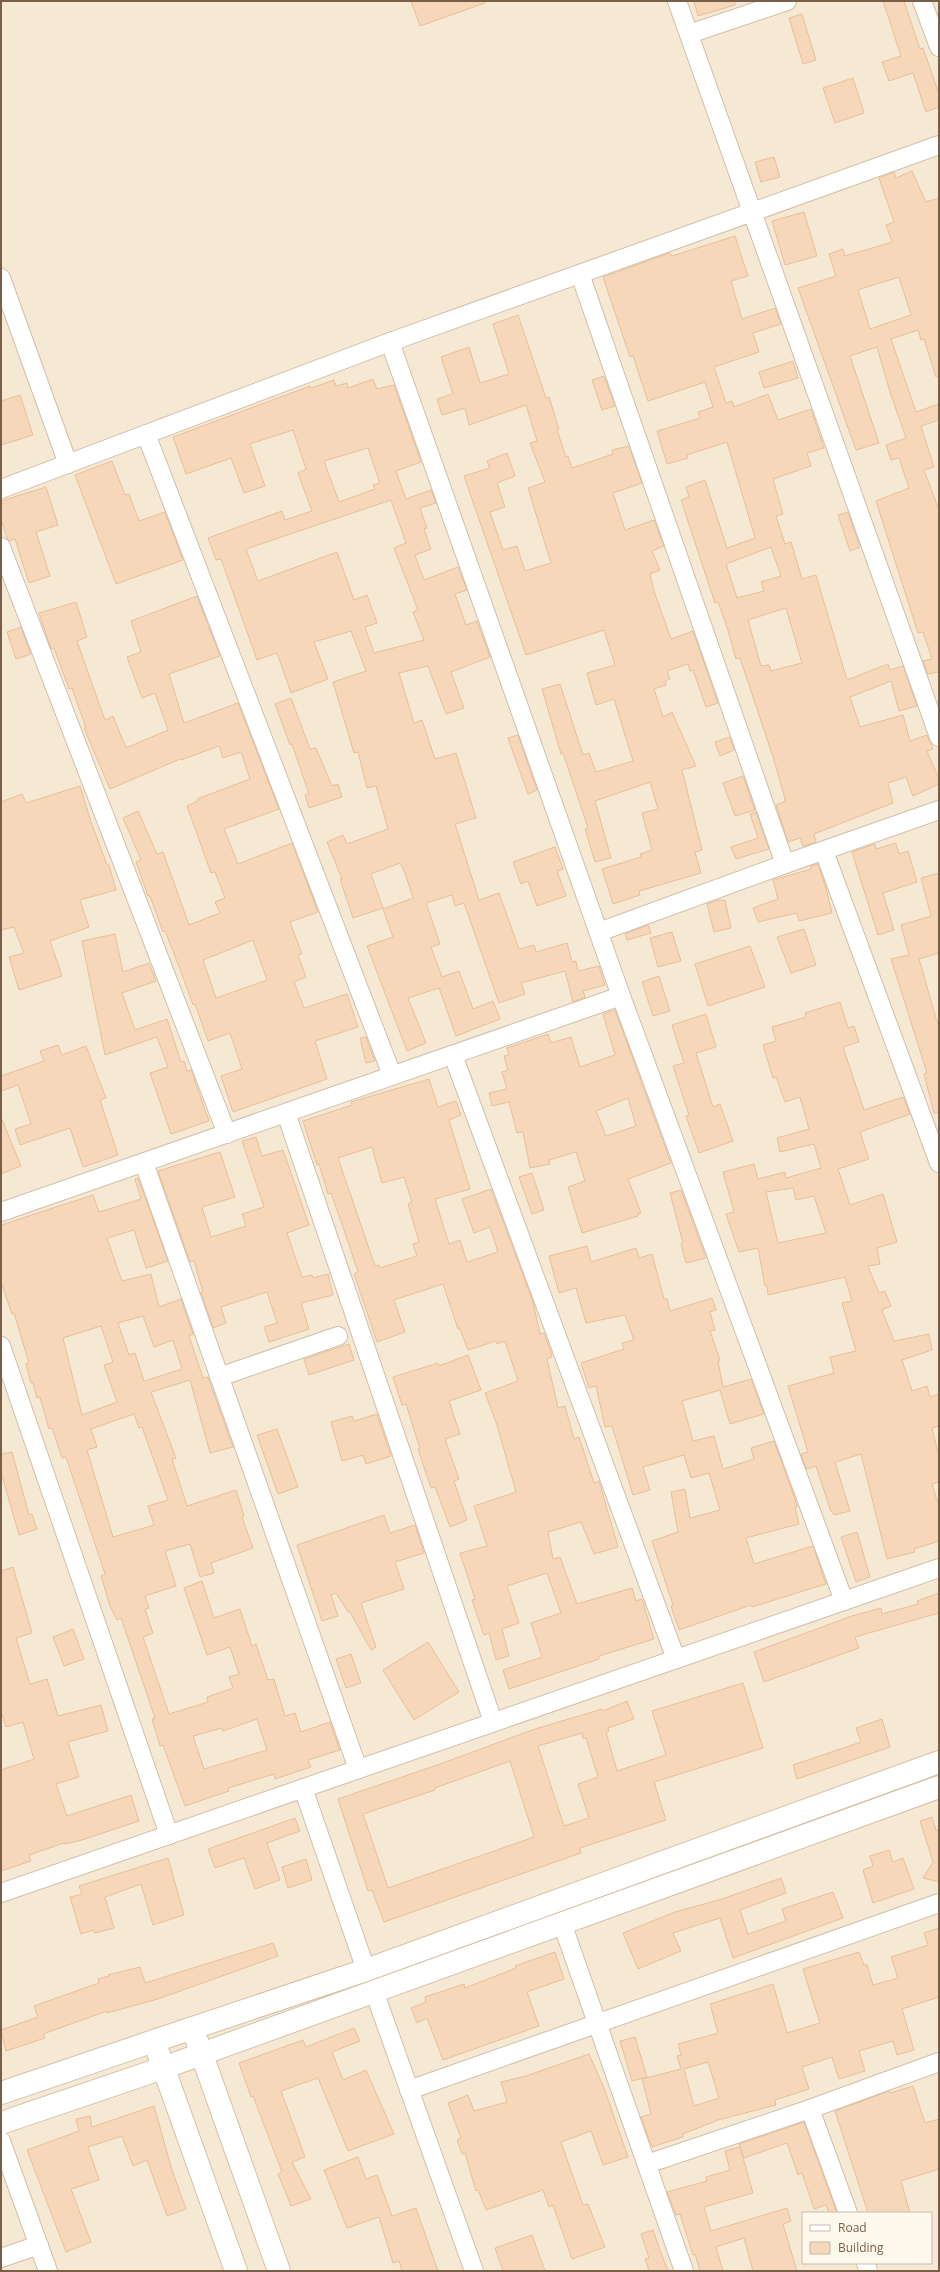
<svg xmlns="http://www.w3.org/2000/svg" width="940" height="2272" font-family="'Open Sans',sans-serif">
<rect width="100%" height="100%" fill="#fef6e5"/>
<path fill="#f6e9d3" fill-rule="evenodd" d="M1,1H939V2271H1ZM803,2213H931V2263H803Z"/>
<g fill="#f6d7ba" stroke="#e9bf99" fill-rule="evenodd">
<path d="M411,1H485V3L420,26Z"/>
<path d="M694,1H735V5L698,16Z"/>
<path d="M883,1H904L920,49L923,48L939,94V107L926,112L913,73L889,81L882,62L901,56Z"/>
<path d="M802,14L816,60L803,64L789,18Z"/>
<path d="M853,78L864,113L835,123L823,88Z"/>
<path d="M774,157L780,177L761,182L755,162Z"/>
<path d="M912,171L926,202L939,198V376L936,377L924,339L921,340L918,330L891,339L916,412L939,404V420L921,426L934,467L924,470L939,510V672L928,674L923,661L932,659L923,632L918,633L876,501L909,488L899,458L891,460L886,445L906,438L890,392L877,347L850,356L879,443L856,450L798,288L836,276L829,254L843,249L845,256L892,242L886,225L894,222L879,178L894,172L896,178ZM899,277L911,315L870,329L858,290Z"/>
<path d="M804,212L817,256L785,265L772,221Z"/>
<path d="M735,236L748,276L731,281L742,319L775,308L781,324L753,333L759,352L714,367L726,403L732,401L734,407L768,394L778,420L811,409L824,448L807,453L811,466L773,479L783,514L776,516L785,544L791,542L802,579L816,575L847,680L888,664L890,670L903,666L917,706L899,711L891,681L850,697L860,727L903,715L910,741L927,735L933,749L927,751L939,779V784L913,796L906,777L888,783L893,803L814,834L816,842L803,846L800,838L788,842L776,805L784,802L785,799L774,760L740,658L736,659L727,627L718,602L715,603L681,500L689,497L686,487L705,480L727,548L755,538L727,442L687,455L688,458L667,464L657,431L700,418L698,412L713,407L705,382L648,401L633,356L630,357L603,277L670,253L672,256ZM771,547L781,576L761,582L764,591L737,598L726,564ZM786,608L802,663L771,671L769,665L761,666L748,620Z"/>
<path d="M518,315L546,398L549,397L559,429L557,430L566,457L568,456L572,468L613,454L612,450L629,446L642,483L613,493L625,530L654,520L664,546L652,551L660,570L650,574L654,591L671,639L693,631L718,703L706,707L693,670L690,671L688,664L667,671L670,679L665,681L666,685L654,689L663,717L672,712L696,766L682,770L702,850L695,852L701,873L639,891L640,895L613,904L602,869L641,857L640,854L652,850L642,813L658,809L650,782L595,801L611,858L595,862L585,829L588,828L563,753L561,754L542,689L560,684L583,755L589,753L596,772L633,761L614,699L596,705L587,673L615,665L604,630L526,655L464,476L490,468L487,461L507,453L515,476L497,483L505,507L490,512L503,550L517,546L525,571L551,563L528,488L545,482L530,443L537,441L526,405L469,425L465,408L442,415L437,399L453,394L441,357L469,347L480,383L509,374L493,324Z"/>
<path d="M793,361L798,378L764,388L759,372Z"/>
<path d="M604,376L615,406L602,410L592,380Z"/>
<path d="M373,379L377,389L394,385L421,462L396,471L406,499L431,490L436,503L420,508L427,528L424,529L431,549L415,555L424,580L458,567L467,590L455,594L466,625L477,621L490,657L451,672L464,708L446,714L428,666L399,673L414,723L422,720L435,759L456,753L476,818L455,824L479,900L499,893L519,949L534,945L536,952L567,943L572,962L576,961L578,971L599,966L605,985L583,991L585,997L573,1002L565,971L521,983L525,994L499,1003L464,903L455,906L452,895L426,903L440,944L431,947L442,977L459,971L473,1009L493,1001L500,1019L456,1036L439,988L408,998L426,1043L407,1051L367,946L393,937L383,909L413,898L405,873L400,863L371,874L383,908L353,918L340,879H342L327,842L343,835L347,844L388,829L376,786L367,788L358,752L354,753L333,682L366,671L351,631L314,642L328,679L291,693L277,653L257,660L221,559L216,560L208,538L282,511L285,520L312,511L298,473L306,469L293,430L250,444L265,486L244,493L231,458L186,474L173,437L310,386L311,388L334,380L336,386L347,383L348,388ZM368,448L380,483L373,485L375,489L339,502L324,461ZM391,500L406,543L394,548L418,610L413,612L424,640L374,653L365,627L377,623L367,595L354,600L337,552L258,581L246,549Z"/>
<path d="M20,395L33,435L1,445V401Z"/>
<path d="M112,461L125,495L129,494L139,521L165,512L183,560L116,584L75,475Z"/>
<path d="M46,487L58,525L36,532L50,576L29,583L15,539L9,541L7,538L1,519V501Z"/>
<path d="M848,512L860,547L850,551L838,515Z"/>
<path d="M197,596L220,656L169,674L184,723L238,703L279,809L224,829L238,864L292,843L318,912L290,922L302,954L298,955L306,977L294,982L304,1008L347,994L358,1027L315,1041L327,1079L233,1112L221,1076L242,1069L230,1033L208,1041L195,1004L193,1005L180,969L165,931L163,932L150,896H148L136,862L141,860L123,818L138,811L157,854L163,852L189,925L220,913L215,902L225,898L215,872L211,873L187,806L198,801L197,799L250,779L241,752L223,758L219,746L181,760L180,759L110,789L84,728H86L72,688L69,689L54,648L51,649L39,613L76,602L87,637L77,641L91,681L105,720L113,716L126,748L168,730L155,693L142,698L127,657L141,652L131,621ZM253,940L267,980L216,998L203,960Z"/>
<path d="M21,627L31,654L16,659L7,632Z"/>
<path d="M291,698L310,749L316,748L332,786L338,784L342,797L309,808L305,795L309,794L292,744L290,745L275,704Z"/>
<path d="M518,735L537,790L528,794L508,738Z"/>
<path d="M730,737L734,750L720,756L715,742Z"/>
<path d="M743,776L755,810L735,816L723,783Z"/>
<path d="M80,786L91,822L107,865H109L116,890L80,900L89,927L50,941L62,976L19,990L9,957L24,953L14,927L1,930V802L22,794L26,803Z"/>
<path d="M756,812L769,849L736,859L731,847L758,838L750,814Z"/>
<path d="M896,843L899,854L908,851L917,882L883,893L894,930L878,935L852,852L875,844L876,849Z"/>
<path d="M555,847L563,869L557,871L566,896L537,906L528,881L521,884L513,862Z"/>
<path d="M818,864L826,888L832,913L799,921L797,913L758,922L753,908L778,899L773,880L811,869L810,866Z"/>
<path d="M939,873V953L919,959L939,1028V1113H934L924,1074L927,1073L891,959L909,955L901,925L931,916L921,878Z"/>
<path d="M719,900H725L731,928L714,932L707,904Z"/>
<path d="M648,925L651,933L627,940L625,934Z"/>
<path d="M804,929L816,965L791,973L777,937Z"/>
<path d="M672,932L681,961L658,967L650,938Z"/>
<path d="M115,934L123,972L149,963L156,981L122,993L135,1030L167,1019L181,1062L184,1061L187,1071L191,1070L209,1121L171,1134L150,1073L168,1067L157,1037L105,1055L82,941Z"/>
<path d="M750,946L765,987L708,1006L695,964Z"/>
<path d="M659,976L670,1011L653,1016L642,982Z"/>
<path d="M840,1002L848,1028L854,1026L859,1042L843,1047L864,1110L903,1097L910,1114L860,1132L869,1159L838,1169L850,1205L883,1194L897,1242L877,1248L880,1264L868,1266L879,1293L885,1291L891,1306L882,1310L894,1341L929,1334L932,1350L902,1360L912,1391L927,1386L930,1397L939,1394V1426L932,1428L939,1457V1482L932,1484L939,1507V1541L914,1549L915,1552L887,1559L861,1454L835,1462L850,1511L834,1515L832,1511L831,1512L816,1466L806,1469L801,1454L808,1452L788,1386L834,1373L830,1357L856,1351L842,1303L852,1301L845,1277L768,1295L767,1286H765L758,1248L739,1252L726,1214L734,1212L723,1172L754,1164L758,1179L785,1172L786,1178L821,1168L814,1144L780,1152L777,1138L809,1129L800,1097L785,1102L776,1077L773,1078L763,1045L776,1041L772,1027L806,1017L805,1013ZM793,1188L796,1200L814,1196L826,1233L778,1243L766,1192Z"/>
<path d="M615,1010L671,1163L628,1179L641,1213L638,1214V1216L582,1233L568,1187L585,1181L576,1152L549,1160L550,1164L530,1168L523,1132L517,1133L509,1102L492,1106L489,1093L507,1089L502,1072L508,1070L504,1056L509,1055L507,1048L548,1034L551,1043L571,1037L580,1067L615,1055L603,1014ZM628,1098L636,1126L606,1136L596,1111Z"/>
<path d="M706,1014L716,1047L696,1053L713,1107L720,1104L733,1141L699,1153L686,1116L689,1115L673,1066L684,1063L672,1025Z"/>
<path d="M366,1037L375,1061L366,1063L360,1038Z"/>
<path d="M58,1045L62,1055L86,1046L106,1098L100,1100L118,1155L83,1167L70,1128L20,1145L15,1129L31,1124L18,1085L1,1091V1076L44,1061L40,1051Z"/>
<path d="M429,1079L438,1107L456,1101L461,1115L449,1120L470,1189L435,1199L449,1244L460,1240L467,1262L498,1252L490,1227L474,1233L462,1199L491,1189L533,1302L540,1334L544,1333L550,1349L552,1357L547,1359L558,1408L565,1406L574,1439L579,1437L594,1483L599,1481L618,1547L594,1554L581,1522L548,1532L553,1559L560,1557L577,1604L632,1588L636,1601L642,1599L654,1639L599,1656V1659L509,1689L503,1670L542,1657L531,1623L561,1613L547,1573L507,1586L519,1623L502,1629L509,1656L496,1660L489,1633L484,1635L472,1600L475,1599L460,1553L487,1546L474,1506L516,1492L496,1422L485,1393L518,1381L505,1341L497,1344L496,1341L468,1350L460,1329H458L443,1284L394,1300L405,1332L377,1342L354,1274L358,1272L344,1230L331,1193L328,1194L319,1164L317,1165L303,1121L352,1105L351,1102ZM372,1147L382,1183L404,1177L412,1202L408,1204L419,1242L413,1244L417,1256L380,1268L379,1265L375,1266L338,1158Z"/>
<path d="M1,1117L21,1166L1,1174Z"/>
<path d="M256,1137L262,1156L283,1150L309,1225L287,1233L302,1277L312,1275L313,1278L328,1274L333,1295L301,1303L309,1329L269,1342L264,1327L277,1323L267,1292L221,1307L226,1323L213,1328L201,1292H203L194,1261L190,1262L158,1171L220,1152L235,1197L202,1207L211,1237L246,1226L242,1214L264,1207L242,1141Z"/>
<path d="M532,1173L544,1210L532,1214L519,1177Z"/>
<path d="M138,1178L168,1261L146,1268L134,1230L107,1238L117,1267L122,1281L151,1274L159,1307L181,1299L193,1334L189,1336L203,1378L208,1377L233,1447L210,1453L190,1380L151,1392L176,1458L172,1459L187,1506L236,1490L244,1516L242,1517L253,1548L211,1563L214,1573L200,1577L190,1544L165,1551L176,1586L145,1596L149,1608L145,1609L153,1633L143,1637L169,1714L208,1702L207,1697L233,1688L229,1677L239,1674L230,1647L207,1655L184,1588L202,1581L214,1618L240,1609L252,1646L256,1644L268,1680L274,1679L285,1716L295,1713L301,1732L330,1722L340,1750L308,1760L311,1767L275,1779L274,1774L228,1788L229,1791L185,1806L163,1745L160,1746L152,1719L155,1718L121,1618L117,1620L110,1606L101,1576L105,1574L66,1457L62,1458L52,1428L49,1429L40,1397L37,1398L33,1383H31L26,1364L29,1363L14,1313L12,1314L1,1282V1225L93,1195L99,1212L141,1199L135,1179ZM143,1316L154,1347L173,1340L182,1369L144,1381L135,1353L129,1355L118,1323ZM101,1326L113,1362L104,1365L117,1402L82,1415L63,1338ZM134,1414L139,1428L142,1427L168,1500L148,1506L154,1525L113,1537L87,1450L97,1447L91,1429ZM257,1719L267,1750L204,1769L193,1736L222,1728L223,1731Z"/>
<path d="M681,1190L706,1258L686,1263L681,1244L683,1243L670,1193Z"/>
<path d="M587,1246L591,1262L636,1248L639,1258L652,1254L664,1299H667L670,1311L712,1298L716,1310L710,1312L715,1330L710,1331L720,1360L718,1361L723,1387L751,1379L764,1414L730,1424L720,1390L682,1401L693,1441L714,1436L723,1469L754,1459L751,1448L774,1441L795,1499L797,1507L795,1508L799,1524L746,1538L754,1564L813,1546L826,1584L752,1607L751,1605L679,1630L671,1606L673,1605L652,1541L678,1532L671,1492L685,1489L690,1518L720,1510L709,1473L691,1478L684,1455L643,1467L650,1490L633,1495L612,1426L605,1427L596,1386L589,1388L581,1363L624,1349L622,1343L634,1340L625,1315L586,1323L576,1288L559,1293L549,1256Z"/>
<path d="M349,1344L354,1360L309,1375L304,1359Z"/>
<path d="M468,1355L481,1390L449,1401L460,1434L445,1439L459,1479L454,1481L467,1520L450,1527L435,1487L431,1488L418,1449H420L406,1404L402,1405L393,1377L438,1363L439,1366Z"/>
<path d="M377,1414L391,1456L366,1464L363,1455L342,1461L331,1422L352,1416L354,1421Z"/>
<path d="M277,1429L298,1487L278,1494L257,1435Z"/>
<path d="M12,1452L29,1515L32,1514L37,1529L19,1535L1,1472V1454Z"/>
<path d="M384,1515L390,1533L415,1525L424,1553L395,1562L404,1589L361,1603L376,1647L371,1650L350,1612H348L336,1593L331,1595L338,1616L322,1621L297,1545Z"/>
<path d="M857,1532L870,1577L856,1582L841,1537Z"/>
<path d="M13,1567L32,1633L16,1638L30,1684L47,1679L58,1716L101,1705L108,1731L68,1742L79,1777L56,1784L67,1816L131,1795L139,1821L82,1840L65,1844L64,1843L29,1855L31,1861L1,1871V1770L34,1759L23,1722L6,1727L1,1711V1571Z"/>
<path d="M939,1593V1613L855,1637L859,1648L764,1682L754,1652L852,1616L881,1608L882,1614L918,1604L917,1601Z"/>
<path d="M73,1629L84,1659L64,1666L53,1637Z"/>
<path d="M428,1642L459,1692L414,1720L383,1670Z"/>
<path d="M351,1654L361,1683L346,1688L336,1659Z"/>
<path d="M743,1683L763,1748L654,1782L666,1820L580,1848L581,1853L384,1922L372,1890L368,1891L338,1799L440,1764L535,1729L602,1709L603,1711L627,1701L634,1719L608,1728L609,1731L606,1732L617,1771L666,1755L652,1711ZM582,1733L583,1739L586,1738L598,1777L578,1784L589,1818L564,1826L538,1746ZM510,1761L534,1837L388,1888L363,1814L435,1790V1788Z"/>
<path d="M882,1719L890,1747L797,1779L793,1765L861,1742L856,1728Z"/>
<path d="M932,1817L936,1830H939V1882L923,1878L933,1862L920,1821Z"/>
<path d="M295,1818L300,1831L267,1843L280,1880L255,1889L244,1858L215,1868L208,1849Z"/>
<path d="M889,1850L893,1862L903,1858L914,1889L873,1903L863,1870L873,1866L870,1856Z"/>
<path d="M168,1858L184,1915L153,1925L141,1884L105,1897L114,1928L95,1933L94,1930L81,1934L70,1897L82,1894L79,1886Z"/>
<path d="M306,1859L312,1880L288,1888L282,1867Z"/>
<path d="M781,1878L786,1893L740,1910L748,1934L786,1921L782,1909L833,1892L843,1918L733,1958L720,1918L673,1933L681,1951L638,1969L623,1933L675,1912L722,1899Z"/>
<path d="M939,1928V1997L902,2009L914,2050L897,2055L893,2041L859,2051L865,2071L839,2079L832,2057L802,2067L809,2089L775,2100L776,2105L718,2120L683,2134V2137L652,2147L641,2117L651,2114L642,2079L681,2069L677,2056L681,2055L678,2044L718,2033L710,2004L773,1984L787,2033L820,2023L803,1969L859,1952L864,1965H867L873,1985L898,1978L891,1957L928,1945L924,1933ZM708,2062L719,2098L694,2106L684,2069Z"/>
<path d="M273,1943L278,1956L158,1999L107,2013V2011L43,2034L45,2038L6,2051L1,2030L38,2017L34,2006L99,1983L98,1979L109,1976L108,1975L140,1967L145,1983Z"/>
<path d="M555,1952L564,1979L527,1992L539,2026L443,2060L427,2018L417,2023L411,2008L426,2002L425,1997L464,1984L465,1988L516,1968L515,1966Z"/>
<path d="M354,2028L360,2041L332,2052L343,2080L366,2070L394,2134L348,2151L318,2078L281,2091L305,2157L292,2162L311,2199L291,2206L278,2174L282,2172L253,2096L251,2097L239,2063L303,2040L306,2047Z"/>
<path d="M635,2037L647,2077L632,2081L620,2041Z"/>
<path d="M589,2054L604,2088L628,2157L603,2165L591,2131L561,2142L583,2205L588,2204L605,2247L572,2259L553,2205L549,2207L543,2190L486,2210L478,2190L476,2191L465,2153L462,2154L457,2140L461,2138L448,2103L468,2095L474,2111L507,2102L501,2082L526,2076Z"/>
<path d="M913,2086L925,2123L939,2119V2169L901,2181L910,2213H868L835,2111L889,2091L890,2093Z"/>
<path d="M154,2106L172,2170L186,2209L167,2216L147,2160L133,2166L122,2136L88,2147L99,2180L71,2189L91,2242L66,2252L27,2150L79,2131L76,2119L90,2116L92,2127Z"/>
<path d="M804,2122L837,2213H829L826,2205L814,2209L802,2173L798,2175L787,2143L744,2158L739,2144Z"/>
<path d="M740,2147L753,2193L704,2207L711,2231L787,2208L791,2221L783,2224L797,2271H753L744,2238L716,2247L723,2271H700L695,2254L693,2255L680,2214L676,2215L667,2192L707,2181L706,2177L730,2170L725,2151Z"/>
<path d="M358,2157L366,2179L377,2175L392,2216L416,2208L438,2271H402L399,2261L393,2263L379,2217L347,2228L324,2170Z"/>
<path d="M653,2230L661,2253L668,2271H649L645,2259L649,2258L641,2234Z"/>
<path d="M532,2235L545,2271H503L495,2248Z"/>
</g>
<g fill="none" stroke-linecap="round" stroke-linejoin="round">
<defs>
<g id="minor">
<path d="M677,1L939,737"/>
<path d="M922,1L939,47"/>
<path d="M689,34L787,1"/>
<path d="M580,274L785,864"/>
<path d="M1,278L68,464"/>
<path d="M390,342L621,996L844,1601"/>
<path d="M146,434L392,1075"/>
<path d="M1,489L390,342L939,145"/>
<path d="M1,547L227,1134"/>
<path d="M824,851L939,1163"/>
<path d="M599,932L785,864L939,810"/>
<path d="M453,1055L676,1659"/>
<path d="M286,1113L493,1722"/>
<path d="M144,1163L358,1769"/>
<path d="M1,1212L621,996"/>
<path d="M1,1346L169,1835"/>
<path d="M219,1377L338,1336"/>
<path d="M303,1788L366,1970"/>
<path d="M1,1893L939,1568"/>
<path d="M562,1923L684,2271"/>
<path d="M374,1991L474,2271"/>
<path d="M409,2090L939,1903"/>
<path d="M810,2109L848,2213"/>
<path d="M1,2141L48,2271"/>
<path d="M647,2164L810,2109L939,2062"/>
<path d="M1,2258L39,2245"/>
<path d="M866,2263L868,2271"/>
</g>
<g id="tertiary">
<path d="M1,2093L154,2041"/>
<path d="M1,2123L163,2068"/>
</g>
<g id="secondary">
<path d="M197,2041L279,2271"/>
<path d="M163,2068L939,1787"/>
<path d="M236,2271L154,2041L366,1970L939,1762"/>
</g>
</defs>
<use href="#minor" stroke="#d0bfaa" stroke-width="20"/>
<use href="#tertiary" stroke="#d0bfaa" stroke-width="24"/>
<use href="#secondary" stroke="#d4c0a7" stroke-width="24"/>
<use href="#minor" stroke="#fff" stroke-width="18"/>
<use href="#tertiary" stroke="#fff" stroke-width="22"/>
<use href="#secondary" stroke="#fff" stroke-width="22"/>
</g>
<rect width="940" height="2272" fill="none" stroke="#795e48" stroke-width="4"/>
<rect x="802" y="2212" width="130" height="52" fill="#fff9ed" stroke="#c9bbab"/>
<rect x="810" y="2225" width="20" height="6" fill="#ffffff" stroke="#c9bbab"/>
<text x="838" y="2232" font-size="12" fill="#795e48">Road</text>
<rect x="810" y="2242" width="20" height="12" fill="#f6d7ba" stroke="#c9bbab"/>
<text x="838" y="2252" font-size="12" fill="#795e48">Building</text>
</svg>
